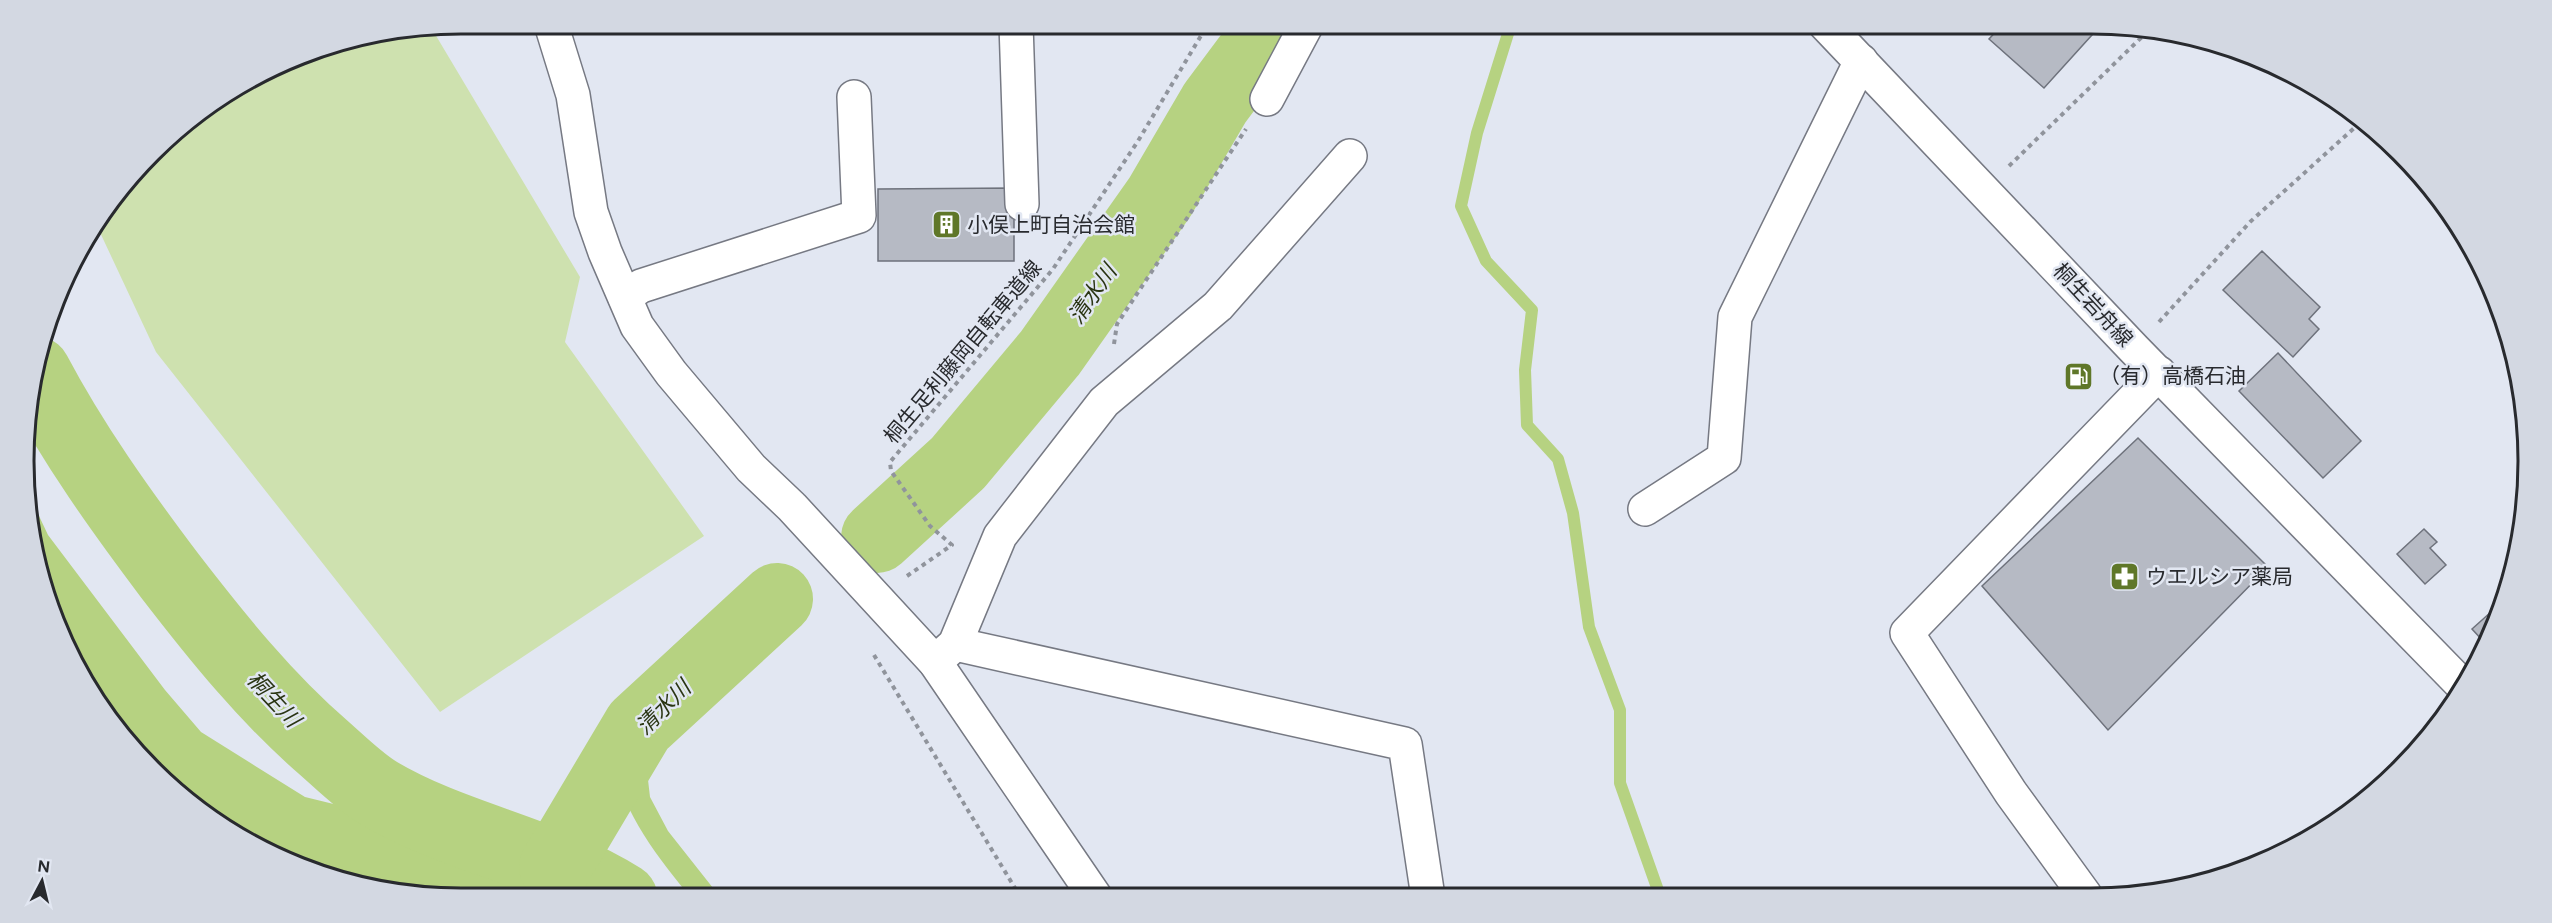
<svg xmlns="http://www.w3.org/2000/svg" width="2552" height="923" font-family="Figtree,'Noto Sans JP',sans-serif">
<rect width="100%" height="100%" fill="#e2e7f2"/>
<path fill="#cee1af" d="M432,29L580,277L565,342L704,536L440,712L156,352L97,226L173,132L243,82L321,47Z"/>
<g fill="#b6d281">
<path d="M31,499L48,535L165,690L201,732L305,797L411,823L501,855L580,899H462L348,884L268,854L195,809L98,704L57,629L32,547Z"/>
<path d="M762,576L791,619L698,684L653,727L645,754L650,797L668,831L713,888L718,898H691C658,857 620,811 613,756C612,742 618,729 623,717C651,653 707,616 762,576Z"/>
</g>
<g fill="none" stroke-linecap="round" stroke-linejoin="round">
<path stroke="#b6d281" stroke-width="12" d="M1511,24L1477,133L1461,206L1486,261L1532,310L1525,370L1527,425L1558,459L1573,513L1589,627L1620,710V783L1660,896"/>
<g stroke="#b6d281" stroke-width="72">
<path d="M35,372C73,444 121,511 170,576C217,637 266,698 324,748C341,763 358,780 377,792C454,838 546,851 622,899"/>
<path d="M877,537L958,463L1050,353L1160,197L1215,103L1274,24"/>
<path d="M555,867L639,726L777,599"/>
</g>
</g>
<g fill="#b6bac4" stroke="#6e727c" stroke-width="1.5">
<path d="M2003,24H2090L2101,25L2044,88L1989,39Z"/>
<path d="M1014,188V261H878V189Z"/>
<path d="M2262,251L2320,307L2309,319L2319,329L2293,357L2223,290Z"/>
<path d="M2278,353L2361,441L2323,478L2239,391Z"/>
<path d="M2138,438L2268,567L2108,730L1982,586Z"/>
<path d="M2424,529L2437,542L2430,548L2446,565L2425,584L2397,554Z"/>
<path d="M2501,603L2485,643L2472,629Z"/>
</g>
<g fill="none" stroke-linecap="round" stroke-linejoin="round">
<defs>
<g id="minor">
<path d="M551,24L573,95L591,212L605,252L637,326L671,373L751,468L792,507L935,662L1096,898"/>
<path d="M1016,24L1022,204"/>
<path d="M1267,99L1307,24"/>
<path d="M625,297L641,286L859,216L854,97"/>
<path d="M1645,509L1724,458L1735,317L1861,61"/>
<path d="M955,644L1405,744L1428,897"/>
<path d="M935,662L955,644L1000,536L1104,402L1218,306L1350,156"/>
<path d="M2085,895L2011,793L1907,633L2159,373"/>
</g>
<path id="major" d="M1825,24L2134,349L2464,687"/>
</defs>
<use href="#minor" stroke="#767983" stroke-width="36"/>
<use href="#major" stroke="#767983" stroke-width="36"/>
<g stroke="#90949c" stroke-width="4" stroke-dasharray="4.5 4.5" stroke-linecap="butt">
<path d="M2009,166L2147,32"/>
<path d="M2159,322L2250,222L2363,120"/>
<path d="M1114,344L1117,324L1246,129"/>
<path d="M907,576L952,545L930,526L891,471L890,462L1053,269L1138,141L1208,24"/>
<path d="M874,655L1021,898"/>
</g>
<use href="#minor" stroke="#fff" stroke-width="33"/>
<use href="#major" stroke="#fff" stroke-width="33"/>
</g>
<defs>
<symbol id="building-square" viewBox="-11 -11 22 22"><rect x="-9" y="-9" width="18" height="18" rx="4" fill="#5f7729" stroke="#e2e7f2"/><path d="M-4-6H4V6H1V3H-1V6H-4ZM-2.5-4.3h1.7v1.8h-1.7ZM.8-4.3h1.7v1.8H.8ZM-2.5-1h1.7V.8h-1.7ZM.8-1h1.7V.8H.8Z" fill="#fff"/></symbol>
<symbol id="fuel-square" viewBox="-11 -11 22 22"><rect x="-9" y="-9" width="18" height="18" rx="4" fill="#5f7729" stroke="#e2e7f2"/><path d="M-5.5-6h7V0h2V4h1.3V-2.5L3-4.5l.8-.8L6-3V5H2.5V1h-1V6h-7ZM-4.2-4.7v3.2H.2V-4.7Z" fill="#fff"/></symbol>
<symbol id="pharmacy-square" viewBox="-11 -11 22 22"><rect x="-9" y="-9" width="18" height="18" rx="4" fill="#5f7729" stroke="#e2e7f2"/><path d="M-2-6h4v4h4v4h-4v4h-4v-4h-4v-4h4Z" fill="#fff"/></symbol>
</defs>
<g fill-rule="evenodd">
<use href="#building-square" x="930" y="208" width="33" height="33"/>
<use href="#fuel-square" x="2062" y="360" width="33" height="33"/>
<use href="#pharmacy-square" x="2108" y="560" width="33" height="33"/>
</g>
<g text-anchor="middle" stroke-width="5" stroke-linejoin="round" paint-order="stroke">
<g font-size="21" fill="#282a2e" stroke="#e2e7f2" text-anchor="start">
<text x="967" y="232">小俣上町自治会館</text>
<text x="2099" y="383">（有）高橋石油</text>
<text x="2146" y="584">ウエルシア薬局</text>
</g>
<g font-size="21" fill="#282a2e" stroke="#e2e7f2">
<text transform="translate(2093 305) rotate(47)" y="7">桐生岩舟線</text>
<text transform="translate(963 352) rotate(-50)" y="7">桐生足利藤岡自転車道線</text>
</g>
<g font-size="22" font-style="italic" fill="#2a3513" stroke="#e2e7f2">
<text transform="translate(1092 294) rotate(-55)" y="8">清水川</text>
<text transform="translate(274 699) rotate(47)" y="8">桐生川</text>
<text transform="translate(663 707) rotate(-45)" y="8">清水川</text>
</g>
</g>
<path d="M0 0H2552V923H0ZM461 34H2091A427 427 0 0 1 2518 461V461A427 427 0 0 1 2091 888H461A427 427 0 0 1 34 461V461A427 427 0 0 1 461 34Z" fill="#d3d8e2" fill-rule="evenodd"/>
<path fill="none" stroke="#282a2e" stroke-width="3" d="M461 34H2091A427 427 0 0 1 2518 461V461A427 427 0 0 1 2091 888H461A427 427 0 0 1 34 461V461A427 427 0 0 1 461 34Z"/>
<g transform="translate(42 881) rotate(7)" stroke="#e2e7f2" stroke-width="4.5" paint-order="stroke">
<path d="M0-4.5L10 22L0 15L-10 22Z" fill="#282a2e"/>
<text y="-9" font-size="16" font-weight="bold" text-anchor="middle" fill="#282a2e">N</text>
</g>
</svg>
